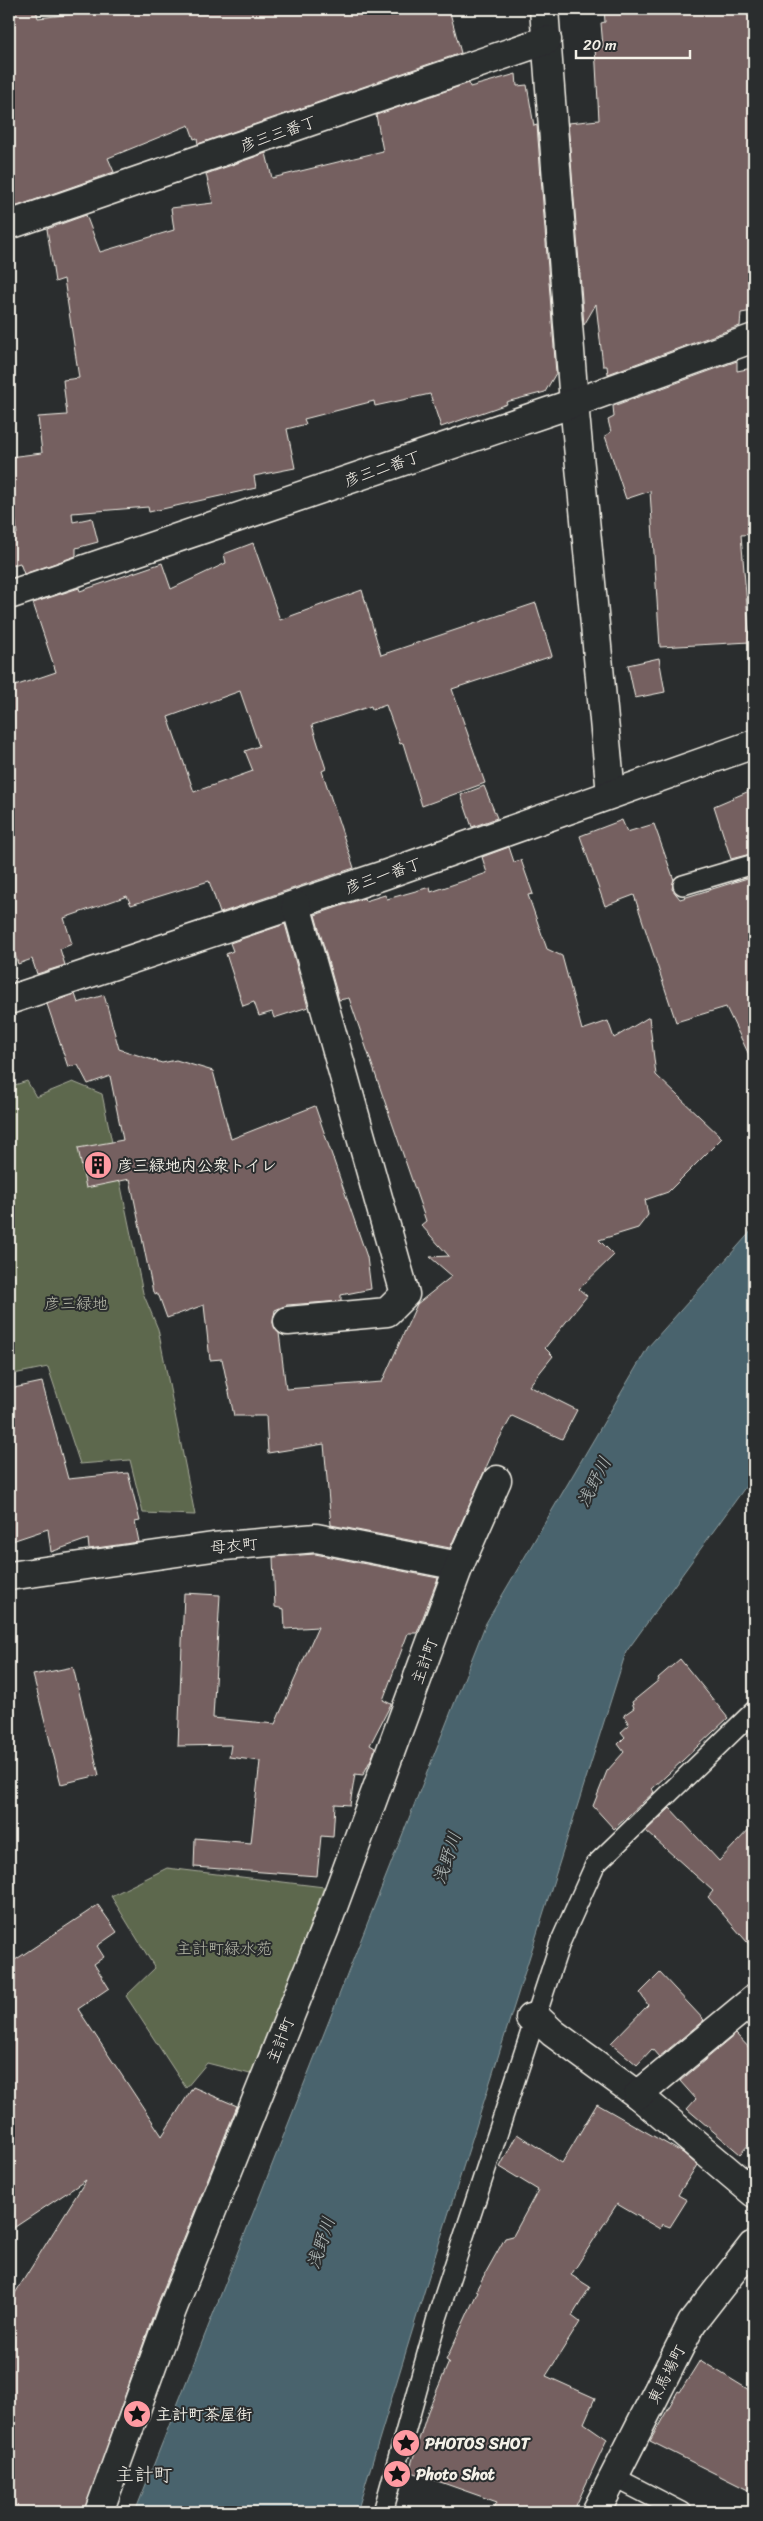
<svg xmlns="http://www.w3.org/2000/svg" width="763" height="2521" font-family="Sriracha,'Klee One',sans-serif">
<rect width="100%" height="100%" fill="#2a2d2e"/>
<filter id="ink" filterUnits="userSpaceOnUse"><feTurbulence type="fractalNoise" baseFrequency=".02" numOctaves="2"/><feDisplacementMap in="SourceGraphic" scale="10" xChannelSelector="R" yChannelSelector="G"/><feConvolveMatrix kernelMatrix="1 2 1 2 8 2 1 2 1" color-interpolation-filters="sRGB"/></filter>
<g filter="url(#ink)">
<g fill="#5d674e" stroke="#a8ac9b">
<path d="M27,1081L36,1097L73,1082L102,1094L143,1293L158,1329L195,1515L143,1513L130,1460L80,1464L48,1367L9,1375V1087Z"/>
<path d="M167,1868L324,1887L254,2075L207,2063L186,2088L126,1996L155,1968L111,1896Z"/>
</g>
<path fill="#49636d" stroke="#8d9c9e" d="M754,1228V1475L626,1652L436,2253L357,2512H135L486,1623L648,1347Z"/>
<g fill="#746060" stroke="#f4f1e8" fill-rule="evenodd">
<path d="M9,9H36L38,18L116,9H449L461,53L198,144L197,138L194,139L189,125L108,158L114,172L9,209Z"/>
<path d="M604,9H754V249L751,250L753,311L741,313L740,326L608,374L607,366H603L596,304L584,325L568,123L599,120L595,47H603L601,23L605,22Z"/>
<path d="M516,74L517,86L527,85L534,126L537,125L556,373L545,392L506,402L507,404L441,427L430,394L375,406L374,401L304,419L306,424L287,429L295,468L254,476L256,488L149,512L148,507L72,513L73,522L92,518L98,542L76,548V556L24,574L20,563L9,566V536L17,534L9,457L42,453L38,417L67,415L63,380L79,378L64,279L55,282L47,229L86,215L100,252L174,230L171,208L213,203L206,174L266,153L272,178L383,151L376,115L469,83L470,87Z"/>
<path d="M737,361V371L752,368L754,403V534L741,535L750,642L660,647L650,491L626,499L605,436L611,432L608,420L614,417L613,406Z"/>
<path d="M253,543L280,620L362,590L381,655L536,603L552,656L452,689L485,783L422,806L403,743L400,744L386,705L372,710L371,706L312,725L326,769L322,771L354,868L220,913L209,881L131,905L127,896L64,918L72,944L60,949L65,965L37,974L32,959L18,964L9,936V688L56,672L33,603L79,588L80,591L162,563L171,589L226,563L224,554ZM240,691L259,746L245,751L253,771L194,792L168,717Z"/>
<path d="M659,658L665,692L635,698L628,665Z"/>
<path d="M484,786L497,818L472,827L461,795Z"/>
<path d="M754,789V853L731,859L714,806Z"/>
<path d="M622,820L627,832L654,824L674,880L672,889L680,899L754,876V1065L726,1007L676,1022L634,895L605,906L580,836Z"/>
<path d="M509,847L514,862L521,860L533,894L528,895L547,949L562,956L582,1030L608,1021L614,1038L649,1017L656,1075L722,1138L668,1192L645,1200L648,1215L638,1228L599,1240L614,1255L579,1289L587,1296L545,1348L553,1356L529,1386L577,1410L562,1439L512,1416L497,1443L450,1548L331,1525L324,1444L268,1453L266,1416H234L222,1359L210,1360L204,1305L167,1318L159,1296L153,1292L130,1179L86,1188L78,1148L123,1140L110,1076L88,1084L78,1065L68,1067L47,1004L75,994L78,1003L104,995L119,1049L162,1063L176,1060L213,1071L231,1139L315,1106L367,1257L371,1289L341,1295V1301L287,1305L275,1310L273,1323L279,1333L286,1389L382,1382L417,1304L452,1276L430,1257L449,1256L421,1225L426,1221L349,998L339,1000L315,915L364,898L365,901L385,895L387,899L430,887L431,892L487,873L482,857Z"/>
<path d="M285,924L308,1007L274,1018L272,1012L259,1016L254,1002L243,1006L226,954L233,951L230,943Z"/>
<path d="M42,1382L68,1479L128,1473L140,1521L135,1522L139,1542L89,1549L88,1539L51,1552L48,1529L9,1542V1389Z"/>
<path d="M315,1554L438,1578L417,1633H408L383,1700L391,1704L370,1745L375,1748L373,1755L363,1775L355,1774L350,1805L335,1804L333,1837L321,1836L317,1876L194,1867L195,1838L251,1843L260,1761L229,1757L231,1745L178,1746L184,1593L220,1595L213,1718L275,1724L318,1627L285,1629L284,1609L275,1607L273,1557Z"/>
<path d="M680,1659L728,1718L652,1789L654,1792L614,1829L593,1806L607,1771L624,1752L618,1744L625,1737L621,1732L629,1725L624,1715L634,1708L632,1702L659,1680L658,1678Z"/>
<path d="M73,1667L99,1775L61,1784L33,1675Z"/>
<path d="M670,1808L719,1861L754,1824V1950L708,1897L713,1891L646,1831Z"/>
<path d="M98,1905L117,1932L97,1946L104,1957L94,1964L109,1988L78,2009L162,2136L193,2087L237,2106L157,2305L84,2512H9V2303L86,2180L9,2231V1964Z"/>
<path d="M660,1973L704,2020L659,2057L652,2049L637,2065L611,2043L648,2005L640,1993Z"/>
<path d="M736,2034L754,2053V2139L740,2154L687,2109L696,2099L680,2081Z"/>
<path d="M597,2104L683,2153L697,2165L678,2195L687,2200L670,2227L662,2224L660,2229L617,2204L571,2275L590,2287L572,2316L580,2322L546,2376L595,2398L584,2423L607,2439L573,2512H492L497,2502L409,2471L428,2411L449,2362L446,2360L478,2291L476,2290L505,2238L513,2236L538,2190L500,2167L517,2134L562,2163Z"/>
<path d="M700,2360L754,2393V2493L650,2441L678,2391L680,2392Z"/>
</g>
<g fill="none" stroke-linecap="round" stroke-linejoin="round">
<defs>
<g id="service">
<path d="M683,885L754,864"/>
<path d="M614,2477L682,2512"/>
<path d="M383,2512L437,2318L560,1943L595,1865L754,1711"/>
</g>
<g id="minor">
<path d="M544,9L574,403L611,794"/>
<path d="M9,225L547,40"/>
<path d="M9,595L574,403L754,338"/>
<path d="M9,1000L384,875L754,744"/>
<path d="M288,1321L387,1312L405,1294L296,905"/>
<path d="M9,1576L213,1547L316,1538L459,1566"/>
<path d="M530,2018L536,2017L553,2033L638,2095L754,2193"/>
<path d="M638,2095L754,1999"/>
<path d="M99,2512L172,2310L326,1926L459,1566L497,1480"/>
<path d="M596,2512L692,2323L752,2246"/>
</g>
</defs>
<use href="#service" stroke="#f4f1e8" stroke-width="22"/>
<use href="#minor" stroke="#f4f1e8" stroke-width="31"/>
<use href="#service" stroke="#2a2d2e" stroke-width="19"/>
<use href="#minor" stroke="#2a2d2e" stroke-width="28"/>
</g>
</g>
<defs>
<symbol id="building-disc" viewBox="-11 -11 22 22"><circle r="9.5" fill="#ff9aa2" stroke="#2a2d2e"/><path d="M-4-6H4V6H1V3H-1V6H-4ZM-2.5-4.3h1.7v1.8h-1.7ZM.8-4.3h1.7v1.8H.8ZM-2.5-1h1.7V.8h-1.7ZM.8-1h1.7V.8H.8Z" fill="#111"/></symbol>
<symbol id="sight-disc" viewBox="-11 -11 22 22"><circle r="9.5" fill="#ff9aa2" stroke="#2a2d2e"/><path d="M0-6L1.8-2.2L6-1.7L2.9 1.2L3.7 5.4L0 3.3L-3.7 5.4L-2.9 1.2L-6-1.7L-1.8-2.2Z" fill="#111"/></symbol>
</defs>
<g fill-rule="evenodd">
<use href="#building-disc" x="82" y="1149" width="32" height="32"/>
<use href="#sight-disc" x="121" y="2398" width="32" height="32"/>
<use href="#sight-disc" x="390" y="2427" width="32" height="32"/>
<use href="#sight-disc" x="381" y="2458" width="32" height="32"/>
</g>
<g text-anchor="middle" stroke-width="4" stroke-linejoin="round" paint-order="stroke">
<g font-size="16" fill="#f4f1e8" stroke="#2a2d2e">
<text transform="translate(278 133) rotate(-19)" y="6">彦三三番丁</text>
<text transform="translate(382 468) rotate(-19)" y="6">彦三二番丁</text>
<text transform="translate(383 875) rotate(-19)" y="6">彦三一番丁</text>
<text transform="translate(234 1545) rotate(-5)" y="6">母衣町</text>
<text transform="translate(424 1661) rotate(-70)" y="6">主計町</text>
<text transform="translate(280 2040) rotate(-68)" y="6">主計町</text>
<text transform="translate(666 2374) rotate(-63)" y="6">東馬場町</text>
</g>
<g font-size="16" font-weight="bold" fill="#f4f1e8" stroke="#2a2d2e" text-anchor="start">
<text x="117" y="1171">彦三緑地内公衆トイレ</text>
<text x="156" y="2420">主計町茶屋街</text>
<text x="425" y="2449">PHOTOS SHOT</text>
<text x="416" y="2480">Photo Shot</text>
</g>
<g font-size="16" fill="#b8baaa" stroke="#2a2d2e">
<text x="76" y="1309">彦三緑地</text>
<text x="224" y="1954">主計町緑水苑</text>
</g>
<g font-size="18" font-style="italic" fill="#b0b8b7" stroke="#2a2d2e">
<text transform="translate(594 1482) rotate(-63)" y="6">浅野川</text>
<text transform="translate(447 1858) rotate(-72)" y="6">浅野川</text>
<text transform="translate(321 2243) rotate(-72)" y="6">浅野川</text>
</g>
<g font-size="19" fill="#f4f1e8" stroke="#2a2d2e">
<text x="144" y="2481">主計町</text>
</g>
</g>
<rect width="763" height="2521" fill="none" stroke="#2a2d2e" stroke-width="30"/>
<rect x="15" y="15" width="733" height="2491" fill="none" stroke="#f4f1e8" stroke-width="2" filter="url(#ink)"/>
<path d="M576 50v8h114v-8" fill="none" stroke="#f4f1e8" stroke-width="2.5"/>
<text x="583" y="50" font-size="15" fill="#f4f1e8" stroke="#2a2d2e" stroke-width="4" paint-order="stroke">20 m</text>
</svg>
